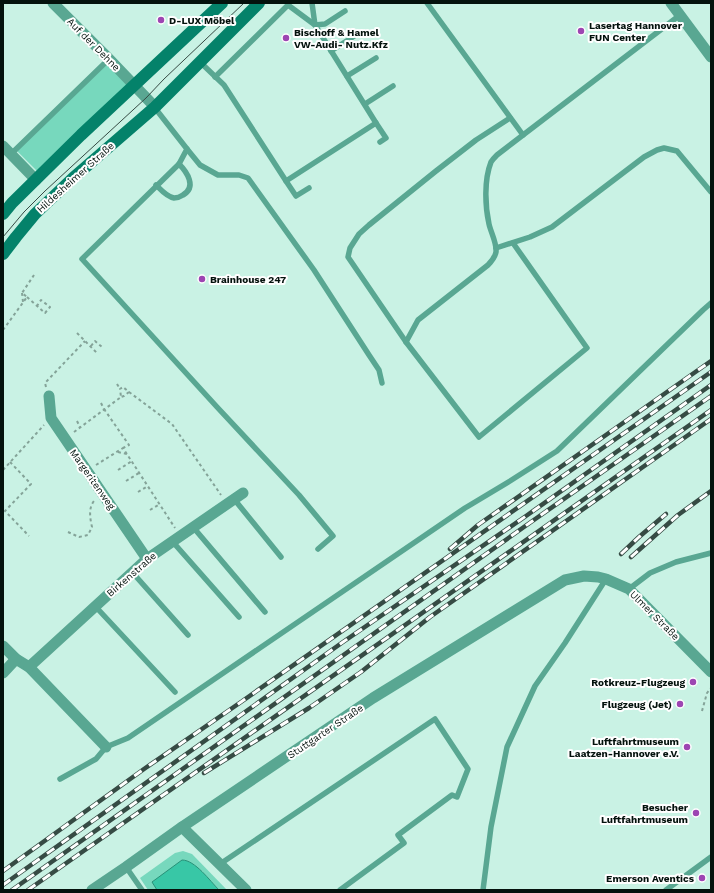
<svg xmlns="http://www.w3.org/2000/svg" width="714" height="893" font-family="'Work Sans',sans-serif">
<rect width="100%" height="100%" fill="#c9f2e4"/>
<g fill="#77d8bd">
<path d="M109,62L130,85L39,173L17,151Z"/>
<path d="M183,851L192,854L227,890H148L140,878L175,853Z"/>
</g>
<path fill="#38c7a6" stroke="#289178" d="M182,860C195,860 210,881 219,890H157L152,882Z"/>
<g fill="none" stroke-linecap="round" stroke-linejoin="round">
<g stroke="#84a398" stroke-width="2" stroke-dasharray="3 3" stroke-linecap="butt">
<path d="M22,293L23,302"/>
<path d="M27,297L45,313L50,307L41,300L37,306"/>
<path d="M3,330L27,297L22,293L34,275"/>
<path d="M77,333L97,353"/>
<path d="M91,346L95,341L102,347"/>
<path d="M117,384L120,389"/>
<path d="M46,387L45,383L85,341"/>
<path d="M129,392L172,424L221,495"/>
<path d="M101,403L104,409"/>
<path d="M104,409L129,445L123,448"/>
<path d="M77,421L80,427"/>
<path d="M74,432L121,397L120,389L123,387L129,392L124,396L121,397"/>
<path d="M118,452L127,454"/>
<path d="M10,462L31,484L5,511L29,536"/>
<path d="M96,465L123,448L175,528"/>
<path d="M3,470L44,425"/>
<path d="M118,470L132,461"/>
<path d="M126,481L139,473"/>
<path d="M138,492L148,486"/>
<path d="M150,510L160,504"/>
<path d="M68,532L79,537L88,535L92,527C90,518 88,507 95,500"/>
<path d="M702,711L707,693L711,688"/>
</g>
<g stroke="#59a792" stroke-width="5.5">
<path d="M427,3L523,135"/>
<path d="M331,51L359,33"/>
<path d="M200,62L224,85L286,181L376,123L315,25L312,3"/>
<path d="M347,76L376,58"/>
<path d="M215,77L288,5L315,25L325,24L345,11"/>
<path d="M365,104L393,86"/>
<path d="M155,108L187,149L179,164L82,259L217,407L299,495L333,536L318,549"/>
<path d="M510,118L476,140L436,171L369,225L359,234L350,248L348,257L406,342L479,437L587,348L513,243"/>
<path d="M376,123L386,138L380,142"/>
<path d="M187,149L200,165L218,175H239L248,178L314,270L369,355L379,370L382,383"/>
<path d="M11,154L109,59"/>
<path d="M286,181L296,196L309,188"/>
<path d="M156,185C161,190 167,197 174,198C177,198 180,197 183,195C197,187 187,172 179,164"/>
<path d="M496,248L530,237L552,227L644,157L657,150L664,148L677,151L711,192"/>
<path d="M406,342L418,320L488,265C492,261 495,257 496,252C497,243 491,233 489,224C485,206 484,180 491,162C493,159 495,157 497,155L680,15"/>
<path d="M234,499L281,557"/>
<path d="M193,527L265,612"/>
<path d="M172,541L239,617"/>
<path d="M132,572L188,635"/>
<path d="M629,589L650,573L676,562L711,553"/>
<path d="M95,606L175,692"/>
<path d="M60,779L96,759L106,747L128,738L465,508L510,481L557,451L703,310L711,303"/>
<path d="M220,864L435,719L468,769L457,797L452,795L398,835L404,843L340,890"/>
<path d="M126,867L142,890"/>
<path d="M483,890L491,827L507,747L535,686L565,643L606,579"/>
<path d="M666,890L711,857"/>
</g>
<g stroke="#59a792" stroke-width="11">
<path d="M53,3L109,59L155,107"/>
<path d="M671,3L711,57"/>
<path d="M3,146L36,180"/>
<path d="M49,396L51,418L147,559"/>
<path d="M3,646L16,659L29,667L106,747"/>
<path d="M29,667L147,559L243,493"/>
<path d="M3,673L16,659"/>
<path d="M182,827L246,890"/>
<path d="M92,890L126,867L182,827L373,698L565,580L584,576L598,577L606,579L629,589L711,672"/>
</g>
<g stroke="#04826a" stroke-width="12">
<path d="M3,214L12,203L81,135L222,3"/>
<path d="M3,254L16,237L35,214L73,178L155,107L259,3"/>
</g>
<path stroke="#364b44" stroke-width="1" d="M3,237L24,212L45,191L146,98L164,79L244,3"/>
<defs>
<g id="rail">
<path d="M450,549L478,525L711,361"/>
<path d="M621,554L639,537L666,514"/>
<path d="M631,557L678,515L711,491"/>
<path d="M204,773L309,708L361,672L430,617L711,419"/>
<path d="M3,871L144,769L241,702L711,372"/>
<path d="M3,885L343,642L526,516L711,385"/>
<path d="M12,890L531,522L711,396"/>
<path d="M28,890L711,410"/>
</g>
</defs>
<use href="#rail" stroke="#364b44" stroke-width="4.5"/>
<use href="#rail" stroke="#fff" stroke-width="3" stroke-dasharray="9" stroke-linecap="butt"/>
</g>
<g fill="#9d45b2" stroke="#fff" stroke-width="1.5">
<circle cx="161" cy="20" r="4"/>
<circle cx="581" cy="31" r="4"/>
<circle cx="286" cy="38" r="4"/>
<circle cx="202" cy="279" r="4"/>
<circle cx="693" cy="682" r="4"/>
<circle cx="680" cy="704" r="4"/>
<circle cx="687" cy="747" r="4"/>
<circle cx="696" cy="813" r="4"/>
<circle cx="702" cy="878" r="4"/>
</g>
<g text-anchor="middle" stroke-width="4" stroke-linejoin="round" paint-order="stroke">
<g font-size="10" font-weight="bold" fill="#04120d" stroke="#fff" text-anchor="end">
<text x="169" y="24" text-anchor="start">D-LUX Möbel</text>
<text x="589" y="29" text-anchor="start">Lasertag Hannover<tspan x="589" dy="12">FUN Center</tspan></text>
<text x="294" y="36" text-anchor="start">Bischoff &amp; Hamel<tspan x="294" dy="12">VW-Audi- Nutz.Kfz</tspan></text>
<text x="210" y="283" text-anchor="start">Brainhouse 247</text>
<text x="685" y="686">Rotkreuz-Flugzeug</text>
<text x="672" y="708">Flugzeug (Jet)</text>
<text x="679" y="745">Luftfahrtmuseum<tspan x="679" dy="12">Laatzen-Hannover e.V.</tspan></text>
<text x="688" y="811">Besucher<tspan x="688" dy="12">Luftfahrtmuseum</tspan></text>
<text x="694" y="882">Emerson Aventics</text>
</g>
<g font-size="10" fill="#04120d" stroke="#fff">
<text transform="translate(94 44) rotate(45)" y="4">Auf der Dehne</text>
<text transform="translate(75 177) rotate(-42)" y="4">Hildesheimer Straße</text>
<text transform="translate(93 479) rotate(55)" y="4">Margeritenweg</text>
<text transform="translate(131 574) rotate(-41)" y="4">Birkenstraße</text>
<text transform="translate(655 615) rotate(45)" y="4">Ulmer Straße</text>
<text transform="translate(325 731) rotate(-34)" y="4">Stuttgarter Straße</text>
</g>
</g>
<rect width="714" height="893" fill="none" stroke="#04120d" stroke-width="8"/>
</svg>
